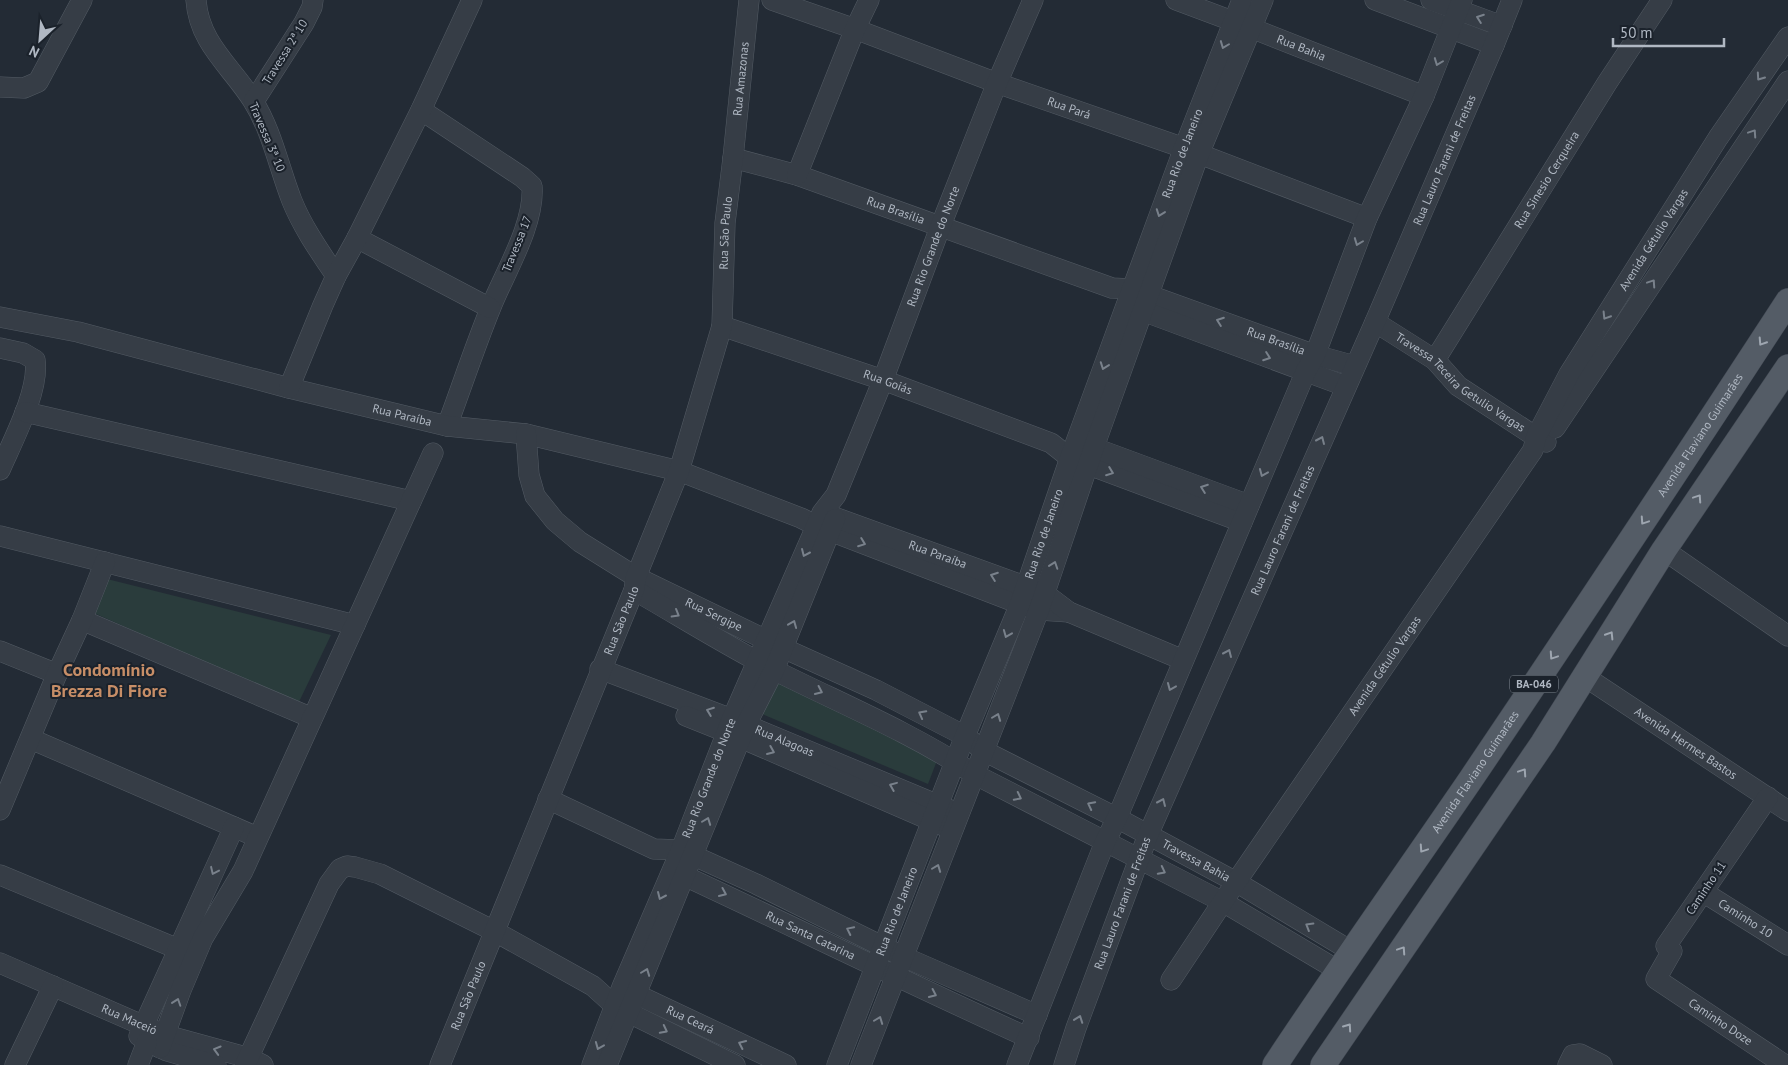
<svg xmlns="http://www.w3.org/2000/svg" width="1788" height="1065" font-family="'PT Sans',sans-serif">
<rect width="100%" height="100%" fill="#232b35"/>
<g fill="#2a3c3c">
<path d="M107,579L331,635L298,704L94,613Z"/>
<path d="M773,679L938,758L928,784L757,712Z"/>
</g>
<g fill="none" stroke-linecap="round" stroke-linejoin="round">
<defs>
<g id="minor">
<path d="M196,0C199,44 232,67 253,101C272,131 279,168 292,201C303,228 320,252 336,276"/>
<path id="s1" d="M772,0L855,29L997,83L1184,148L1367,218"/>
<path id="s2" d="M1176,0L1251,28L1424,96"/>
<path d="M1375,0L1494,45"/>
<path d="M1431,0L1502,26"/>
<path d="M0,87L24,88L38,82L82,0"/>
<path d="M254,101L304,23L312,7L313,0"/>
<path d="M421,110L522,177L532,186C535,224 505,272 491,307C475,346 462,386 447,426"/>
<path id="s3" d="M733,158L797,175L1112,288L1132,289L1315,355L1355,366"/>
<path d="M797,175L855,29L869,0"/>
<path d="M357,238L490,308"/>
<path d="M1132,307L1345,386"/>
<path id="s4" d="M0,317L78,332L289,388L447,426L526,434L679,471L801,518L817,526L1020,604L1039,610L1069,612"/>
<path id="s5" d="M1375,322L1435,360L1458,386L1536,437L1546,442"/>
<path id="s6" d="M722,326L883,380L1051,443L1070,458L1242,522"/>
<path d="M0,348L23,353L35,360C40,390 12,442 0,470"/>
<path id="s7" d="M1435,360L1607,83L1662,0"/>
<path d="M289,388L323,305L336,276L357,238L421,110L472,0"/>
<path d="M25,412L411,501"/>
<path d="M1555,428L1788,81"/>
<path id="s8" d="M526,434L529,475L535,496L555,521L580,542L636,577L783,648L876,690L965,736L984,751L1117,818L1236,882L1351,951"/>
<path d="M1081,443L1249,505"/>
<path id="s9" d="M823,513L1044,593L1069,612L1183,660"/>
<path d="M0,536L355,625"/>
<path d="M1664,550L1788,636"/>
<path d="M634,590C681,617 727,646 776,671C842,704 912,733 974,774L1223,902L1339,971"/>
<path d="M82,620L312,718"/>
<path d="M0,651L57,674"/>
<path id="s10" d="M600,669L732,719L950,810"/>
<path id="s11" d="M1584,676L1788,811"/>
<path d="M686,716L741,738L944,826"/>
<path d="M31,739L257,837"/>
<path id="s12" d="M1768,797L1666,946L1672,951L1656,979L1785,1065"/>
<path d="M548,799L654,849L681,850L756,884L904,957L1037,1015"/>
<path d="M0,810L57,674L82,620L105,562"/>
<path id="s13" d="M674,871C792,926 910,984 1029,1038"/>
<path d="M0,875L190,954"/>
<path id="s14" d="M1703,892L1788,945"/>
<path id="s15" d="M0,963L165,1035L249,1058L263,1065"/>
<path id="s16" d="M1171,980L1236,882L1533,450L1536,437L1569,374L1718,138L1788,37"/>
<path id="s17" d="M625,989L786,1065"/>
<path d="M139,1036L234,827"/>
<path d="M148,1042L167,1051L216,1065"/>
<path d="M160,1048L181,990L203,938L243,871L433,453"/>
<path d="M15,1065L53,986"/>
<path d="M138,1065L147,1042"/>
<path d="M245,1065L329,884L340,869L347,866L355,867L380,874L494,931L593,986L615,1006L735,1065"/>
<path id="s18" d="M440,1065L634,590L636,577L679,471L722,326L725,223L733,158L749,0"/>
<path id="s19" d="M592,1065L622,987L681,850L732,719L822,513L836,495L883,380L941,225L997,83L1033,0"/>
<path d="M607,1065L746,725L774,670L835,519"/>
<path id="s20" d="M837,1065L965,736L1020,604L1070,458L1184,148L1242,0"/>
<path d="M861,1065L1039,610L1094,447L1199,154L1263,0"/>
<path d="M1017,1065L1105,842L1117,818L1306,371L1315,355L1367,218L1424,96L1462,0"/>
<path id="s21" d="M1064,1065L1076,1028L1148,835L1375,322L1494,45L1512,0"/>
<path d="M1568,1065L1573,1055L1580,1054L1602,1065"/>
</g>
<g id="major">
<path id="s22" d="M1275,1065C1339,968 1406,874 1471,779C1578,620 1684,461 1788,301"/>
<path d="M1323,1065L1543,743L1664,550L1788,367"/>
</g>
</defs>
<use href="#minor" stroke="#535b64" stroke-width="21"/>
<use href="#major" stroke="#3f4650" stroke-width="26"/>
<use href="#minor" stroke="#363d46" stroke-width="20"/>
<use href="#major" stroke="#545c66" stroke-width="25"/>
</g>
<defs><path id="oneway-chevron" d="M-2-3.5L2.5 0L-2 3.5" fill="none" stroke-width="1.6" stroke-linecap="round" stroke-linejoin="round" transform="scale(1.25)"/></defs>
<g stroke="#79818b">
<use href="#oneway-chevron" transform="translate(1480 18) rotate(-160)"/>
<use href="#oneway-chevron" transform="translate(1224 45) rotate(111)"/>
<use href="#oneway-chevron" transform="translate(1438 62) rotate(111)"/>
<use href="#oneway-chevron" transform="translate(1760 77) rotate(125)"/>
<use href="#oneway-chevron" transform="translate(1753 133) rotate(-56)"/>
<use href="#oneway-chevron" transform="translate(1160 213) rotate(110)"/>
<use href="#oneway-chevron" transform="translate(1358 242) rotate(111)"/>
<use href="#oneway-chevron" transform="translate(1652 283) rotate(-56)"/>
<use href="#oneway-chevron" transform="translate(1606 316) rotate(122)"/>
<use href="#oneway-chevron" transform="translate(1220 321) rotate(-160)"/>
<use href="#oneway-chevron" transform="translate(1267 357) rotate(20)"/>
<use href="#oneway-chevron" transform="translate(1104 366) rotate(110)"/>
<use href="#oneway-chevron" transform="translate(1321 440) rotate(-66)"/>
<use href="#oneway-chevron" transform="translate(1110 472) rotate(21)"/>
<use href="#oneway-chevron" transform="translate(1263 473) rotate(113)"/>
<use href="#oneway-chevron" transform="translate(1204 488) rotate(-160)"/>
<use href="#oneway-chevron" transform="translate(862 543) rotate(21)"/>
<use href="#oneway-chevron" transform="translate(805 553) rotate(114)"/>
<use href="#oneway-chevron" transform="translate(1054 565) rotate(-71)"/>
<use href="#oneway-chevron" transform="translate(994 576) rotate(-160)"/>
<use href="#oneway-chevron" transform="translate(676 614) rotate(30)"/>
<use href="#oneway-chevron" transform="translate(793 624) rotate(-68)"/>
<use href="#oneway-chevron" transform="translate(1007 634) rotate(112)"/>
<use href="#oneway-chevron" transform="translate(1228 653) rotate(-66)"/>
<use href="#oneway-chevron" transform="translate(1171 687) rotate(113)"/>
<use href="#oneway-chevron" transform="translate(819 691) rotate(25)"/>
<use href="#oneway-chevron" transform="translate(710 711) rotate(-159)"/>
<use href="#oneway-chevron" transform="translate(922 714) rotate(-152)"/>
<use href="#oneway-chevron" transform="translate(997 717) rotate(-69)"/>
<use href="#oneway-chevron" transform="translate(771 751) rotate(23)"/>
<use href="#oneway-chevron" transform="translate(893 786) rotate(-158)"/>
<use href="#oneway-chevron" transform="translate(1018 797) rotate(27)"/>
<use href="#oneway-chevron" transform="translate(1162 802) rotate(-66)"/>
<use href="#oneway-chevron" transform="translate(1091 805) rotate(-153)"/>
<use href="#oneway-chevron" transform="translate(707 821) rotate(-69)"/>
<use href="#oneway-chevron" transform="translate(937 868) rotate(-69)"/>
<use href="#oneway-chevron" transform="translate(214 871) rotate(115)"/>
<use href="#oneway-chevron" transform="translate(1162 871) rotate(27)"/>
<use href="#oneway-chevron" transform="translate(723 893) rotate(24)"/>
<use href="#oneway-chevron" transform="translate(661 896) rotate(114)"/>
<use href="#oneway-chevron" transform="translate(1309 926) rotate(-149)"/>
<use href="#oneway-chevron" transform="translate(850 930) rotate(-154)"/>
<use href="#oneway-chevron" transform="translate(646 972) rotate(-69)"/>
<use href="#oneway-chevron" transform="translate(933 994) rotate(25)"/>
<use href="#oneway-chevron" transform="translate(177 1002) rotate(-71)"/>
<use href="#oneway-chevron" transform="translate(1079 1019) rotate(-70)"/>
<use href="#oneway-chevron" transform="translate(879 1020) rotate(-69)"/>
<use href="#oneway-chevron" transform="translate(664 1030) rotate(27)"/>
<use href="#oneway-chevron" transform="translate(742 1044) rotate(-155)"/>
<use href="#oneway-chevron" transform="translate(599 1046) rotate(112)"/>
<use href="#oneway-chevron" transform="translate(217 1050) rotate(-164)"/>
</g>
<g stroke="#9ea6b0">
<use href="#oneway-chevron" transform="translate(1762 342) rotate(123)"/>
<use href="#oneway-chevron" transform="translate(1698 498) rotate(-56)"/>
<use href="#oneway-chevron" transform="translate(1644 521) rotate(124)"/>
<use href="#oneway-chevron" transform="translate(1610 635) rotate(-58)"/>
<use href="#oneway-chevron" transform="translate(1553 656) rotate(124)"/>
<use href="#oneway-chevron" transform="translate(1523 772) rotate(-56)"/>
<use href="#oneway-chevron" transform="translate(1423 849) rotate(124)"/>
<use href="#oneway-chevron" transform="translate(1402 950) rotate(-56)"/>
<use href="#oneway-chevron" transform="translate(1348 1027) rotate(-55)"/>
</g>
<g text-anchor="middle" stroke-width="4" stroke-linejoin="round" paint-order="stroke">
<rect fill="#1b222b" stroke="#838b95" stroke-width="1" x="1510" y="675.5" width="48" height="17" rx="4"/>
<g font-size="11" font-weight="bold" fill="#b0b8c3">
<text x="1534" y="688">BA-046</text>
</g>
<g font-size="12" fill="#b0b8c3" stroke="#1b222b">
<text dy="4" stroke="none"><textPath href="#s2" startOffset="134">Rua Bahia</textPath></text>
<text transform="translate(285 52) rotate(-58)" y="4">Travessa 2ª 10</text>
<text dy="4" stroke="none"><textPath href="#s18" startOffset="1040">Rua Amazonas</textPath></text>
<text dy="4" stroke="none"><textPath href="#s1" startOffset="316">Rua Pará</textPath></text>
<text transform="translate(267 137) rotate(67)" y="4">Travessa 3ª 10</text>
<text dy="4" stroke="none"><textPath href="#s20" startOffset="975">Rua Rio de Janeiro</textPath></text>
<text dy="4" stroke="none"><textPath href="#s21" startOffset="982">Rua Lauro Farani de Freitas</textPath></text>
<text dy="4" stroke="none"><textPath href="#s7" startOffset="212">Rua Sinesio Cerqueira</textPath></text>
<text dy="4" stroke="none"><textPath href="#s3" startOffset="171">Rua Brasília</textPath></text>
<text dy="4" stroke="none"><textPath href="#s18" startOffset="885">Rua São Paulo</textPath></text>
<text dy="4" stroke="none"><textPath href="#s16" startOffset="885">Avenida Gétulio Vargas</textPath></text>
<text transform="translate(517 244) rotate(-68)" y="4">Travessa 17</text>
<text dy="4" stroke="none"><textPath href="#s19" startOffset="888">Rua Rio Grande do Norte</textPath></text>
<text dy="4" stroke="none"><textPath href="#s3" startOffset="574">Rua Brasília</textPath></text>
<text dy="4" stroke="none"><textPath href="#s6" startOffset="175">Rua Goiás</textPath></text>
<text dy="4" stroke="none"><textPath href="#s5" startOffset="105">Travessa Teceira Getulio Vargas</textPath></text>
<text dy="4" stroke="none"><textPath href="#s4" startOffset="414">Rua Paraíba</textPath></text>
<text dy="4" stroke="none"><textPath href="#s22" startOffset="760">Avenida Flaviano Guimarães</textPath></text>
<text dy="4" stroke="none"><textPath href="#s21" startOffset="578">Rua Lauro Farani de Freitas</textPath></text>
<text dy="4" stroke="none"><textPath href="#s20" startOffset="570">Rua Rio de Janeiro</textPath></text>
<text dy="4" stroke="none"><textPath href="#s9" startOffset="122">Rua Paraíba</textPath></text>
<text dy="4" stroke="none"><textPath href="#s8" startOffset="280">Rua Sergipe</textPath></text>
<text dy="4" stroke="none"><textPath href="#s18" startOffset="480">Rua São Paulo</textPath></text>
<text dy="4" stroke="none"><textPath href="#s16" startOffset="380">Avenida Gétulio Vargas</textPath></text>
<text dy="4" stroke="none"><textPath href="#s10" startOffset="198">Rua Alagoas</textPath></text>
<text dy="4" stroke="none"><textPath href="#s11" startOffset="122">Avenida Hermes Bastos</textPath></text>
<text dy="4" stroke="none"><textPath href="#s22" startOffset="355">Avenida Flaviano Guimarães</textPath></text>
<text dy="4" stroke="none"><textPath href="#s19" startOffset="310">Rua Rio Grande do Norte</textPath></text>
<text dy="4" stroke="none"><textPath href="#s8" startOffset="822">Travessa Bahia</textPath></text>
<text transform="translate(1706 888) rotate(-56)" y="4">Caminho 11</text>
<text dy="4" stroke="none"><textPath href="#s21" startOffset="172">Rua Lauro Farani de Freitas</textPath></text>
<text dy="4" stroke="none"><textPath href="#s20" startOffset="165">Rua Rio de Janeiro</textPath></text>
<text dy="4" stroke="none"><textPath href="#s14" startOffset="50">Caminho 10</textPath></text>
<text dy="4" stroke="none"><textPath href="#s13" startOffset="151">Rua Santa Catarina</textPath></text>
<text dy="4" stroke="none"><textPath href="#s18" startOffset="75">Rua São Paulo</textPath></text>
<text dy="4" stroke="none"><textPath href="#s15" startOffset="141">Rua Maceió</textPath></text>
<text dy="4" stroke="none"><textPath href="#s17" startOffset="72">Rua Ceará</textPath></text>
<text dy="4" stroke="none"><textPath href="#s12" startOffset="298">Caminho Doze</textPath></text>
</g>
<g font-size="18" font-weight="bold" fill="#c78e67" stroke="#1b222b">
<text x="109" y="676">Condomínio<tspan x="109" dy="21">Brezza Di Fiore</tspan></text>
</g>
</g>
<g transform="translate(40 40) rotate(206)" stroke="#1b222b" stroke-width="4" paint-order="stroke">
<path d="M0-4L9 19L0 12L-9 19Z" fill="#b0b8c3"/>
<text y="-8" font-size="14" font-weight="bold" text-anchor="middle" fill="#b0b8c3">N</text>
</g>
<path d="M1613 38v8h111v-8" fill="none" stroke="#b0b8c3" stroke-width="2.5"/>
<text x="1620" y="38" font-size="15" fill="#b0b8c3" stroke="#1b222b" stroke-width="4" paint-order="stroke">50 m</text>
</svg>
